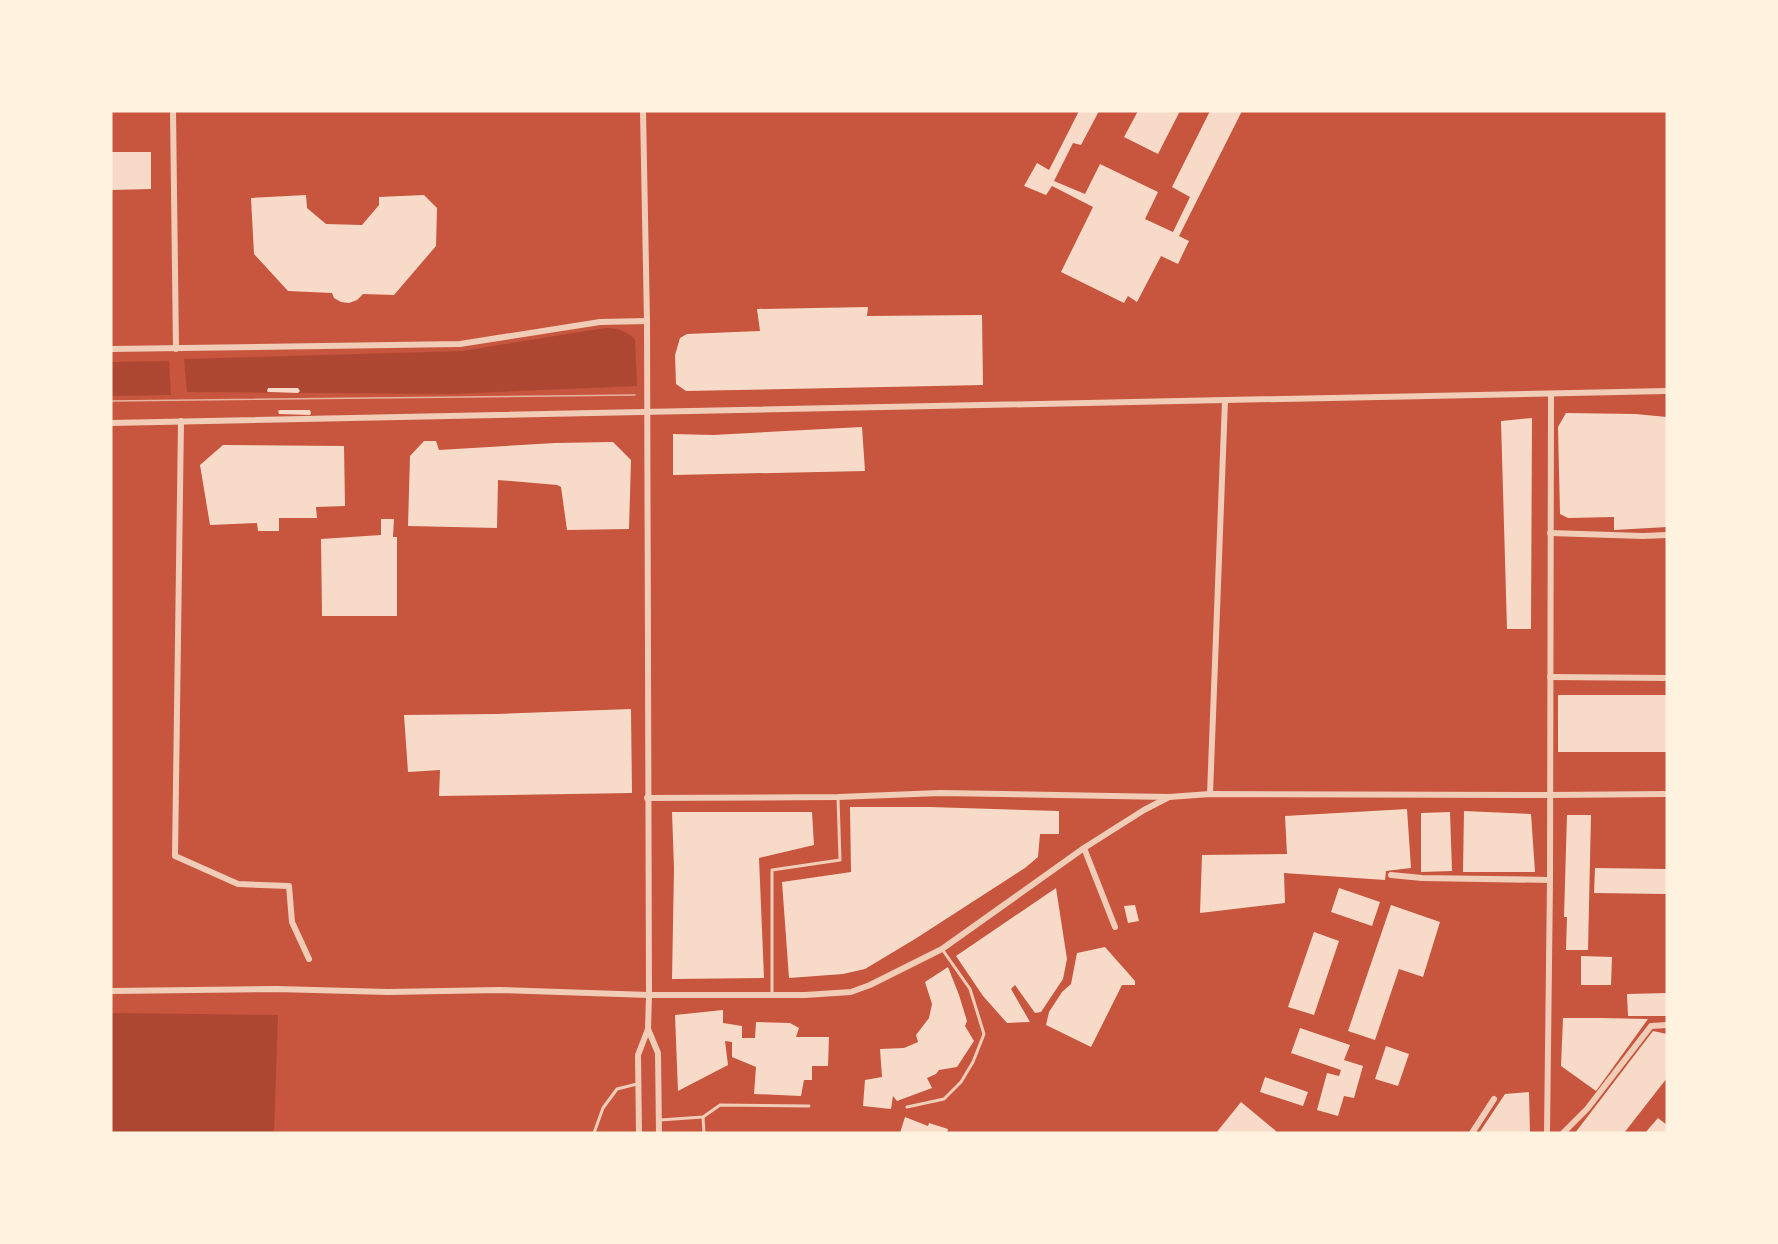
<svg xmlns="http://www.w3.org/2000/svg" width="1778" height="1244" font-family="'Archivo Narrow',sans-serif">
<rect width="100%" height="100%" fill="#c8553d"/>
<g fill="#ae4732">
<path d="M605,328C617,328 625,330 635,339L637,386L451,394L187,392L184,359L462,351Z"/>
<path d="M169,361L171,395L111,396V362Z"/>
<path d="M111,1013L278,1015L274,1133H111Z"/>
</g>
<g fill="#f7dbc8">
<path d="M1079,111H1099L1081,145L1073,143L1054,181L1085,194L1100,164L1158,192L1145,219L1173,232L1190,197L1172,187L1210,111H1242L1179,236L1189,241L1178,264L1161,256L1137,302L1128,296L1124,303L1061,272L1093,207L1052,186L1046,195L1024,186L1037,163L1049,170Z"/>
<path d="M1138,111H1180L1158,154L1124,137Z"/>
<path d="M111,152H151V189L111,190Z"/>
<path d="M306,195L307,208L326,224L362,225L379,205V197L424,195L437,208L436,246L394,295L363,294L357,300L349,303L341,302L334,298L332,293L288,291L254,254L251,198Z"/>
<path d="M868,307L867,316L982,315L983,385L686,391L676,384L675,355L680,338L687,334L760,331L757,309Z"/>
<path d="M268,388H298L300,391L298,393L268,392L267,391Z"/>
<path d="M280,410H310L311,413L310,415L279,414L278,411Z"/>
<path d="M1566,413L1635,414L1667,417V527L1614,530V517L1568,518L1560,514L1558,427Z"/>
<path d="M1532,418L1531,629H1507L1501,421Z"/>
<path d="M862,427L865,471L673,475V434L713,435Z"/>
<path d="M424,441H436L439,450L555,443L613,442L631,460L629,529L567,530L561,487L557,485L498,480L497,528L408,526L410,456Z"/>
<path d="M223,445L344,446L345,506L316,507L317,518H279V531H258L257,523L210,525L200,465Z"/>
<path d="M381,519H394L393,537H397V616H322L321,539L381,535Z"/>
<rect x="1558" y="695" width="109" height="57"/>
<path d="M631,709L632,793L439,796L440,770L408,772L404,715L497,714Z"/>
<path d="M850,807H930L1059,811V834H1040L1038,857L1025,868L915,939L865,969L843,974L789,978L782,882L851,872Z"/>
<path d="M1407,809L1411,868L1386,871L1385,880L1284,873L1285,903L1200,913L1202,855L1287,854L1285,816Z"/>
<path d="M1464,811L1531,814L1535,872H1463Z"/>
<path d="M672,812H812L814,845L759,858L764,978L672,979L674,868Z"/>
<path d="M1450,812L1452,871L1421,872V813Z"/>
<path d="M1567,815H1591L1588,950H1566L1567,917H1564Z"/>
<path d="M1595,868L1667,869V894L1594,893Z"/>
<path d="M1056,888L1067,959L1063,979L1041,1012L1035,1013L1015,985L1011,989L1030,1022L1007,1023L983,996L956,956Z"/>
<path d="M1339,888L1380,902L1372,926L1331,912Z"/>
<path d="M1135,905L1139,921L1128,923L1124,906Z"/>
<path d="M1391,905L1440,922L1423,977L1399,969L1375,1040L1348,1031Z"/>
<path d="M1314,932L1339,941L1314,1015L1288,1007Z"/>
<path d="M1105,947L1135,981V985H1122L1091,1047L1046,1025L1049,1012L1062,992L1071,984L1077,953Z"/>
<path d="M1581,956L1612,957L1611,985H1581Z"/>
<path d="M948,967L959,995L967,1021L965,1026L974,1041L957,1067L939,1070L936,1074L927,1078L932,1088L897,1101L893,1096L891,1109L863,1106L865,1080L882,1077L880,1049L904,1048L918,1042L916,1035L929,1018L932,1004L925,982Z"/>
<path d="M1667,993V1016H1628L1627,994Z"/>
<path d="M723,1010V1023L742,1026V1038H755L756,1022L790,1023L799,1028L796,1037H829L828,1066H812V1080H804L801,1096L754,1094L756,1067L732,1057V1042L725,1041L728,1065L678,1091L675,1015Z"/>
<path d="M1563,1018H1600L1648,1019L1596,1091L1561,1066Z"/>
<path d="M1300,1028L1350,1045L1344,1060L1363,1066L1354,1098L1344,1096L1338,1116L1317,1110L1327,1073L1339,1076L1341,1070L1291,1053Z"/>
<path d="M1653,1031L1667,1034V1078L1624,1133H1575Z"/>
<path d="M1386,1046L1409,1054L1398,1086L1375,1079Z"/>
<path d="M1265,1077L1308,1092L1303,1106L1260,1092Z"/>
<path d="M1529,1092L1530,1133H1479L1505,1094Z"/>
<path d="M1241,1102L1276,1131L1275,1133H1216Z"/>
<path d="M905,1117L928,1126L929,1123L948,1129L947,1133H900Z"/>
<path d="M1658,1118L1667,1125V1133H1645Z"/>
</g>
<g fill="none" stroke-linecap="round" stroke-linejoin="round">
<g stroke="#f1ccb7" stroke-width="3">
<path d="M772,994V870L840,860L838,798"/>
<path d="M907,1107L944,1099L961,1082L973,1062L984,1034L970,989L942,949"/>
<path d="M703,1117L704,1133"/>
<path d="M660,1120L703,1117L720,1105L809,1106"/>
<path d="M594,1133L603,1108L617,1089L637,1084"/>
</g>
<g stroke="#f1ccb7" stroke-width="6">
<path d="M173,111L176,349"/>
<path d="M111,349L460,344L600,322L647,321"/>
<path d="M181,421L175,856L238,884L289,886L292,922L309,959"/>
<path d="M111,423L1667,391"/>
<path d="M1550,533L1643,536L1667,535"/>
<path d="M1550,677L1667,678"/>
<path d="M1210,794L1225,401"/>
<path d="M647,798L838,797L940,793L1169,797L1210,794L1550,795L1667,794"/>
<path d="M1084,848L1115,927"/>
<path d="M1391,875L1422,878L1550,880"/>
<path d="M111,991L277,989L388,992L499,990L649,995H805L851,992L870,985L942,949L1084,848L1144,810L1169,797"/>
<path d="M648,1029L658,1053L659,1133"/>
<path d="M639,1133L638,1055L648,1029L649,995L647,321L643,111"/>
<path d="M1472,1133L1494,1099"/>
<path d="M1547,1133L1550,880L1551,394"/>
<path d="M1563,1133L1587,1109L1651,1026L1667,1025"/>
</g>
<path stroke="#e9b49f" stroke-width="1.5" d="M111,401L635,395"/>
</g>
<rect width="1778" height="1244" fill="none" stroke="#fff3e0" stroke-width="225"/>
</svg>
